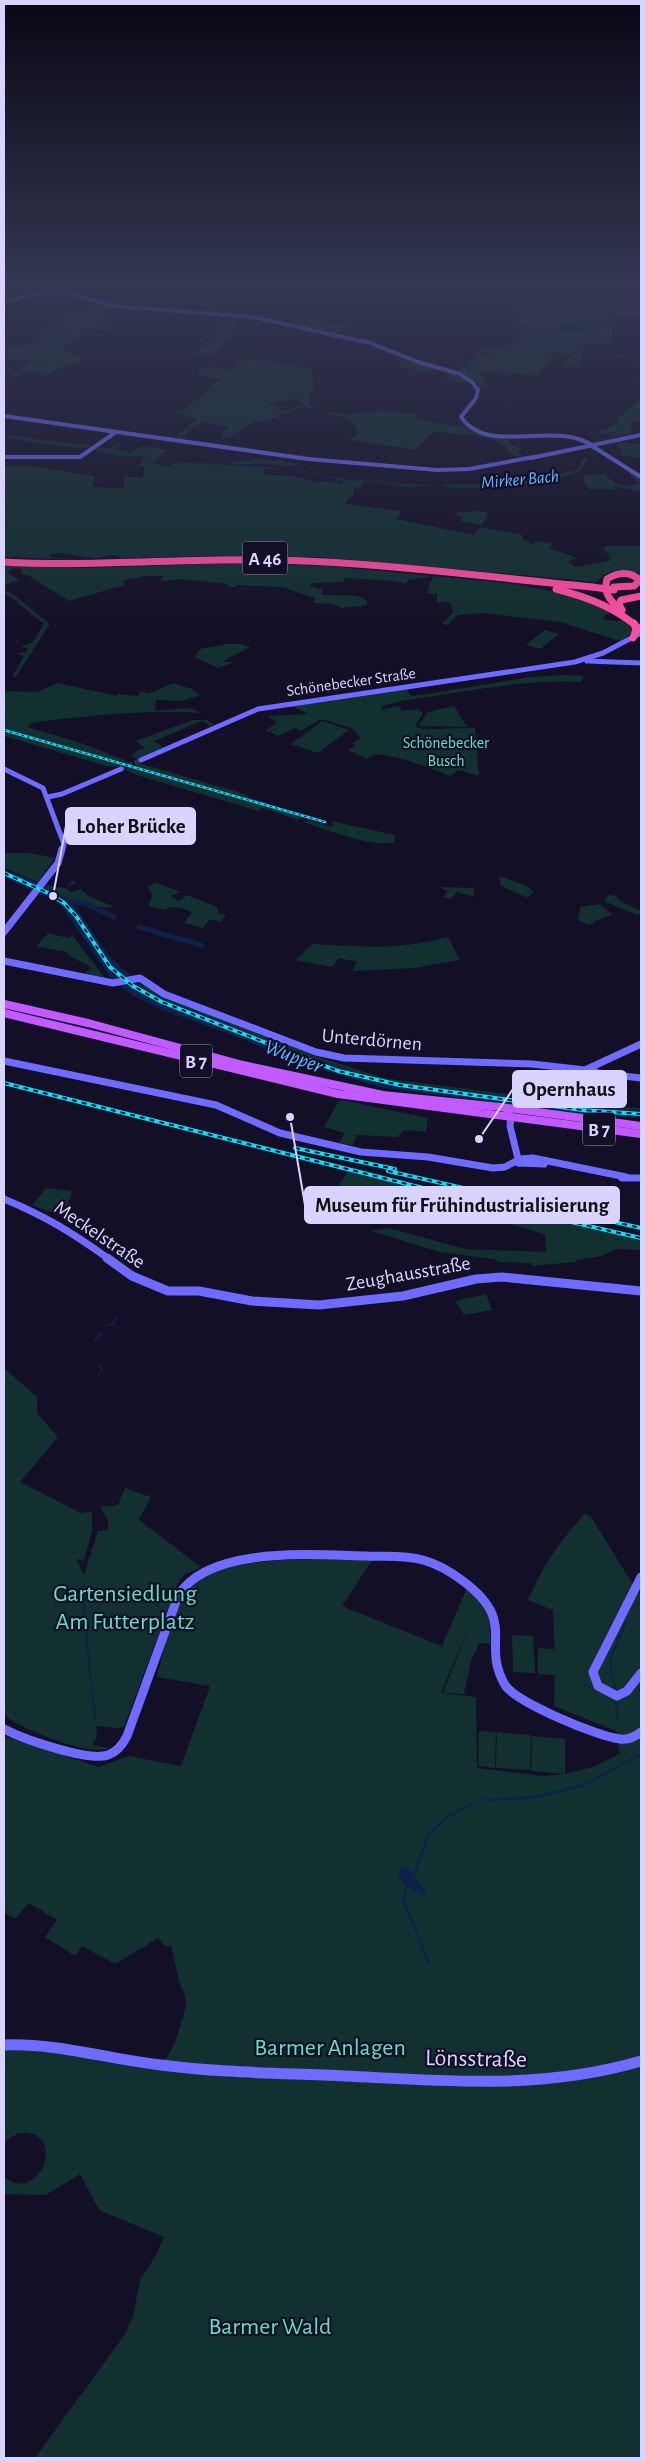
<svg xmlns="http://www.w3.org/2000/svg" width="645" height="2462" font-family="'Alegreya Sans',sans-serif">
<rect width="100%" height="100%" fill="#130f26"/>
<g fill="#12302f">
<path d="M377,286H434L453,291C433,304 399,291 377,286Z"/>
<path d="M487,286L507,288L500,294L471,292L467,287Z"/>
<path d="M510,286H641V294L627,295L641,296V317H609L608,326L595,322L559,327L563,332L611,328L613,344L580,343L584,350L625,357L641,364L623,358L586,351L582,354L580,367L565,366L564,364L571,356L556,352L538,375L492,372L480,373L487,387L479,385L474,379L475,382L427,364L457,371L480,355L496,357L491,355L493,353L484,352L469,358C482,346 489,346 506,349L530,328L514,321L526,311L488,304L501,294L521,298L526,295L519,293L526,289L511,288Z"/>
<path d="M98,304L117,307L97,321L115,325L110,330L90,328L58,349L84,359C71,367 59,365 48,375C37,371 23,369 15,379L12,374L32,359L6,360L4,359V347H26L71,311L87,312Z"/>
<path d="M235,316L238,317L233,321L240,329L210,355L200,356L180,351L195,353L215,337V329Z"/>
<path d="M294,316H301L293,321L296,322L304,316L326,320L322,324C337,326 349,323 363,325L351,324L340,332L333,334L288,323Z"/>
<path d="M247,358L314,369L311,373L315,384L308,402L313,409L311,410L297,399L269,404L287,411L302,405L305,406L265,422L256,421L229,438L220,436L229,427L203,422L179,438L175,437L197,419L177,414L179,412L172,410L182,411L221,379L196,375L199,369L207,366L232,370Z"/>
<path d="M407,359L456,374L469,384L448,380L447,371L436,369L425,372L399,366Z"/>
<path d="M641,397V421L630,424L633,433L594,441L607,437L613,431L604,435L596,433L617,424L621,419L617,418L636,404Z"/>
<path d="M383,411L415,414L417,419L454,426L461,425L480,434L511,438L508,440L511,445L524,449L517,451L524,457L513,456C508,453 507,447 503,445C482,432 457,434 433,432L415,450L350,440L358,434L355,425L346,419L324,412L347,414Z"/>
<path d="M4,434L93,446C84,452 18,439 4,437Z"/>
<path d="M123,441L115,449L131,453L140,446L168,450L151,463L168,467L176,462L278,468L264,469L263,475L294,476L318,483L326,481L342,484L343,482L328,476C364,484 402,484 438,485L415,487L364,482L361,488L355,487L353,496H349L345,504L403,511L396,519L474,535L480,527L522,535V539L532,544L536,543L533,541L553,543L549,548L577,558L568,562L576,567L608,561L610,556L603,549L606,546H639L641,547V574C627,569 606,568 597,582L321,557L211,556L121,558C112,552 105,558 96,558C81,558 67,552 52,554L49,557L86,560L4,557V466L39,467L95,476L92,487L123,488L125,477H143L144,466L139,465L145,456H116L95,450L100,447L110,448Z"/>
<path d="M621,442L641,444V458L616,454L624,453L615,443Z"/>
<path d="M215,455L283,461L296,464C283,469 276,464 264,464C253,463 243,466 232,464L236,461L250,462L252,459Z"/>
<path d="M583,459H588C585,463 583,469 579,471C562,483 465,493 444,486L445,484C489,487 534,480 577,470Z"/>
<path d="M626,470L639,477L641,492L616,486L614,489H589L583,481L585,475L604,474C613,483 626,490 639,483Z"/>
<path d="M476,511L488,512L486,519L481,525L461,521L463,518L454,513Z"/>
<path d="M234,563L329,566L514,584L580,597L611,612L603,617L605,620L620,621V617L635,628L629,636L620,641L560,622L484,613L458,615L447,625L442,624L453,612L450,602H437V594L427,593L433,576L409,580L406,584L395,581L345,578L343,582L311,583L310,586L323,590L321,594C336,598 354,591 367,601L366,605L342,608L333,604L314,603L315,598L283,587L236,585L235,587H229L227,584L181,579L161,581L163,576H145L123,581L124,585L69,601L27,575L21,574L22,569L15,568L7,572L19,580L5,585L6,591L14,595L50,624L15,678L13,675L24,656L15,653H25L28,648L20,647L33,642L44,624L4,592V580L6,578L4,576V564L86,568Z"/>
<path d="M545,630L559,634L540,649L526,645Z"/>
<path d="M226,644H241L251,647L221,662H235L218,668L194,657L200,649Z"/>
<path d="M564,675L584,676L581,682C521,679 460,693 401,701L382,706L381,710L399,706L402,711L418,709L423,713L415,726L422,729L475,728L479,776L458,770L451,776C425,767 401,756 374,754L367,759L348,750L355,746L352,744L360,738L353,729L325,720H320L300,731L295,728L278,736L270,732L286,724L268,732L264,731L276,724L275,720L267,716L308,714L292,706L407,689L410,695L415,696L531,677Z"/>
<path d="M58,683L117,696L118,694L138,696L141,691L149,694L173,683L192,689L200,695L182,701L156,700L155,711L188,708L203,713C145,710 89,715 32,723L27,727L84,744L129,762L119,767L106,766L4,736V691L38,692V694L39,691Z"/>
<path d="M454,706L467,727L418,726L428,712Z"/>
<path d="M193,720H207L214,725L210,726L203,721L199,722L154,741L163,747L138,759L131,756L138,750L145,748L135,741Z"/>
<path d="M322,721L349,730L318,753L291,744Z"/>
<path d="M139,763L248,795L247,797L312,819L302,817L298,820L262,808L259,811L140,776L125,770Z"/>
<path d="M310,821L331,827L334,824L331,821L395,835L394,842C376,849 322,828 303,822Z"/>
<path d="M4,853H30L55,858L38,882L4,868Z"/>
<path d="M499,876L527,886L533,892L528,898L501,886Z"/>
<path d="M72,879L76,883L65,888L71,892L81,889L87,895L114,907C94,910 61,900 46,885L65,888L73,881Z"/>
<path d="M154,882L180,892L171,896L179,901L187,895L217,907L218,913L226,915L220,922L210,919L203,928L184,923L192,912C182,908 173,904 164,910L149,906L152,894L147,886L153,885Z"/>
<path d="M442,887L474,888V897L457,892L451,899L443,897L448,891L442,889Z"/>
<path d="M608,895L616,896L620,901L641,911V914L637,915L604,901Z"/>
<path d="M600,904L613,915L597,920L590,925L578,920L580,907Z"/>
<path d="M48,933L68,938L72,935L105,978L84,973L92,968C83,961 72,960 66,952L37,946Z"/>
<path d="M448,937L460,960L414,968L352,971L357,962L339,958L332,967L296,960L312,944C358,947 403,950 448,937Z"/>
<path d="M142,982L310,1054L383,1078L597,1106L641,1108V1110L600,1109L382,1080L317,1060L179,1006L152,994L144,988Z"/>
<path d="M342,1100L428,1118L426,1132L405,1130L397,1137L357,1135L353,1145L339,1143L345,1133L324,1127L338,1102Z"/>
<path d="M348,1172L641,1239V1250L617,1249L601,1256L577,1260L575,1262L532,1266L531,1263L499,1262L494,1259L440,1252L371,1231L389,1228L465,1249L546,1252L545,1234L410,1195L398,1210L339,1185Z"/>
<path d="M46,1188L72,1191L66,1211L50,1212L32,1205Z"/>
<path d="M486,1294L492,1310L464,1315L455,1301Z"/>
<path d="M4,1368L37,1397V1413L58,1437L20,1482L81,1513L92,1511V1531L84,1560L76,1559L84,1575L98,1531L108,1530V1520L100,1507L118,1505L125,1488L151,1497L139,1520L201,1567L184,1575L178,1582L124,1727L118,1728L96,1726L97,1737L92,1745L109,1748C92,1758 21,1729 4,1715Z"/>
<path d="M585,1513L591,1517L639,1594L641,1590V2458H35L123,2337L133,2317L140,2280L155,2257L164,2237L99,2210L80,2174L46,2195L4,2194V2177C37,2204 66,2139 28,2133C19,2132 10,2136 4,2143V2049L36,2048L150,2069L167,2057L175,2043L186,2006L185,1995L180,1985L171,1946H164L158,1938L115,1964L82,1946L75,1956L45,1937L57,1920L29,1903L15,1919L4,1912V1736L99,1767L128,1756L181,1766L210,1686L157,1677C163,1655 173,1603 188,1587C219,1554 329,1559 373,1559L342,1606L442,1646L467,1588L488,1610L491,1644L479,1643L471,1661L464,1694L443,1693L470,1624L441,1693L476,1697L477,1768L544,1776L565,1774L531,1771L532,1736L565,1739V1774L593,1767L620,1754L616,1731L554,1706L555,1675L538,1674V1648L554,1649L555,1655L553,1610L528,1600C545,1562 558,1544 585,1513Z"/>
<path d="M512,1635L533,1636L535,1673L513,1672Z"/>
<path d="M479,1731L496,1732L495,1768L478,1766Z"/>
<path d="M497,1732L531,1735L530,1770L496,1768Z"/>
</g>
<g fill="#0c2248">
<path d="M4,870L46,885L72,902L108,954L122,968L142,982L144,988L152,994L317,1060L382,1080L600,1108L641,1110V1118L595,1116L384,1088L283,1058L245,1040L162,1010L132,995L112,980L60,904L4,877Z"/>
<path d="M401,1865H405L426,1892L425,1897C413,1892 404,1885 397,1875Z"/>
</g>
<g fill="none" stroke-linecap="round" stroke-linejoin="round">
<g stroke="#0c2248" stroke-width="1">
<path d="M633,300L641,304"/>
<path d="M634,308L641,307"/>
<path d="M68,331L64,326L72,323"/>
<path d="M57,335L72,329L90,315"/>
<path d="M44,362L54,352L47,348L53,344"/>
<path d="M574,363L579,367H589"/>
<path d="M32,367L42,363"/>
<path d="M17,379L18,375L31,368"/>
<path d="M618,379L633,382"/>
<path d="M4,435L88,447"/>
<path d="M607,439L623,427L630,413H633L641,401"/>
<path d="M101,449L122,455L156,457"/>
<path d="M176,462L235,466"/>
<path d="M240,465L267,462L286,466"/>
<path d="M291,469L347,480L393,482L413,486L435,485"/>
<path d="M445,485C480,484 543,486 574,473C579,470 584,463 588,459"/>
</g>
<g stroke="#0c2248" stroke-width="2">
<path d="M4,869L6,868"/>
<path d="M106,1326L114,1323L116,1318"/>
<path d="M94,1340L101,1333"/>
<path d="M99,1364L102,1370L99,1373"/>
<path d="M84,1584L81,1596L83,1598L91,1684"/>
<path d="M92,1689L95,1718"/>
<path d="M615,1690L610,1660L626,1623"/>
<path d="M616,1703L617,1720"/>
<path d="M584,1785L639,1755"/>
</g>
<g stroke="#0c2248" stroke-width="2.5">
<path d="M485,1800L537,1797L588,1784"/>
<path d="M414,1874L429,1834L447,1817L475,1802"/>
<path d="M407,1886L403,1900L429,1963"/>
</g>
<g stroke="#0c2248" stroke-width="5">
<path d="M65,901L84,903L114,917"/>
<path d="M139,927L201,945"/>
</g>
<path stroke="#312d47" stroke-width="5" stroke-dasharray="5 2.5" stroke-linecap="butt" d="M121,769L141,760"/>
<g stroke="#6f6bff" stroke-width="4">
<path d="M42,286L112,306L253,317L370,343L418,362L460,374L472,382L478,390L476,398L461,417C488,457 555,419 593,446"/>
<path d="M4,301L55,290"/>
<path d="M4,416L308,459L437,470L469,469L534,457"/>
<path d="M592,446L641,477"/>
<path d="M4,457H80L116,432"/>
<path d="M531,458L641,435"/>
</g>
<g stroke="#6f6bff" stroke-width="5">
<path d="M587,661L641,663"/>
<path d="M141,760L258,709L575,662L603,653L641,633"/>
<path d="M4,769L43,788L64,844L62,851"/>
<path d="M48,797L62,794L121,769"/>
</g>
<g stroke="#6f6bff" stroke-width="7">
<path d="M4,932L58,863L62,849"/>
<path d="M4,961L113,983L140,978L164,994L316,1052L344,1058L532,1064L585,1070L641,1044"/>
<path d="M4,1061L216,1105L280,1133L361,1152L428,1157L493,1168L505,1167L520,1159L533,1158L626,1177"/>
<path d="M591,1068L597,1073L641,1078"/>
<path d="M507,1112L511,1116L510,1126L519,1163"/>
<path d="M518,1163L544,1164"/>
<path d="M622,1178H641"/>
<path d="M4,1199C45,1216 73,1233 109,1259"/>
</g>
<g stroke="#6f6bff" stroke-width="9">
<path d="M107,1258L132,1276L168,1291H199L252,1301L319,1305L403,1296L476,1279L502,1277L641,1291"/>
<path d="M641,1577L593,1672L598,1686L617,1696L627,1691L641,1673"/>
<path d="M4,1729C23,1739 89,1762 108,1755C117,1752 123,1744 127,1736L178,1596C208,1545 316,1555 367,1556C386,1557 405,1555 423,1560C438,1564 451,1572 463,1581C519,1623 480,1642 505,1685C516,1702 598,1737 620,1739C628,1740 635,1737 641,1732"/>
</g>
<path stroke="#6f6bff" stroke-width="11" d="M4,2045C58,2043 108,2059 161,2065C222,2073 284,2073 345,2076C447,2081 542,2090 641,2061"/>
<g stroke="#c25bff" stroke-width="8">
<path d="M4,1004L88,1023L243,1065L383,1095L500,1107L641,1126"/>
<path d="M4,1013L338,1094L641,1134"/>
</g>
<g stroke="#ff4fa3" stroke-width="7">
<path d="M4,562C94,567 183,558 272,560C379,562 486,577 592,587"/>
<path d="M614,587L634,586L640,580C630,571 618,572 607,579C603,593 611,603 622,610"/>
<path d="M556,589C587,597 617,608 641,630"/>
<path d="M622,610L619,604L621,600L641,596"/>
<path d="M633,638L636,630L634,623"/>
</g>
<defs>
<path id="rail-far1" d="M4,730L325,822"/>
<g id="rail">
<path d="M4,873L48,893L64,903L76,916L110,967L133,986L162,1002L338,1071L400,1085L582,1110L641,1114"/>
<path d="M4,1083L427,1189L641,1238"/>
<path d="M295,1148L395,1169"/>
<path d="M388,1171L641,1228"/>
</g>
</defs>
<use href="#rail-far1" stroke="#00e5ff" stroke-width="2.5"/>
<use href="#rail" stroke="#00e5ff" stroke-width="4"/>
<use href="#rail-far1" stroke="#130f26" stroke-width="1" stroke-dasharray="3" stroke-linecap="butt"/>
<use href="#rail" stroke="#130f26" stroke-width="2" stroke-dasharray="5" stroke-linecap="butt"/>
<path stroke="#ff4fa3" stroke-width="7" d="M592,587L614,590"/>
</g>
<linearGradient id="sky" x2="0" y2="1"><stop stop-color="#0a0815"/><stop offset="0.45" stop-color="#333752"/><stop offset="1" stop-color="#333752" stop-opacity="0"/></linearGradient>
<rect width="645" height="630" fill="url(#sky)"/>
<g text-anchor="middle" stroke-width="4.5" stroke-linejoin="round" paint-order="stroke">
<g font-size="16" fill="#d9d4ff" stroke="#130f26">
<text transform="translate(351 681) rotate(-8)" y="6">Schönebecker Straße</text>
</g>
<g font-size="16" fill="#5fe0c0" stroke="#130f26">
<text x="446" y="748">Schönebecker<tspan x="446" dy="18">Busch</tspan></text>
</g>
<g font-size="18" font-style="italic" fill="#62b6ff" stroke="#130f26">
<text transform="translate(520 479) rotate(-5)" y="6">Mirker Bach</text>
</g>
<g fill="#130f26" stroke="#9e99be" stroke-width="1">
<rect x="242.5" y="541.5" width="45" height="33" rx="4"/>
<rect x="180" y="1044.5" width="32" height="33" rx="4"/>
<rect x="583" y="1112.5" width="32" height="33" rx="4"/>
</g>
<g font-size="19" font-weight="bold" fill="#d9d4ff">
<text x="265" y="565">A 46</text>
<text x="196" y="1068">B 7</text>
<text x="599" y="1136">B 7</text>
</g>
<g font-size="20" fill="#d9d4ff" stroke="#130f26">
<text transform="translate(372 1039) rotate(5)" y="7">Unterdörnen</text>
<text transform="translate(100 1234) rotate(34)" y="7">Meckelstraße</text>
<text transform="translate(408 1273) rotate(-10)" y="7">Zeughausstraße</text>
</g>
<g font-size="21" font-style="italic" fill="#62b6ff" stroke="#130f26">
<text transform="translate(294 1056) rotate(21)" y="7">Wupper</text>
</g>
<g font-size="24" fill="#5fe0c0" stroke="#130f26">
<text x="125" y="1601">Gartensiedlung<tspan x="125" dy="28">Am Futterplatz</tspan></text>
<text x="330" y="2055">Barmer Anlagen</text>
<text x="270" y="2334">Barmer Wald</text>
</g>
<g font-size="24" fill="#d9d4ff" stroke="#130f26">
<text transform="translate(476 2058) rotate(1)" y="8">Lönsstraße</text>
</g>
</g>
<path fill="none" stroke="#d9d4ff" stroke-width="2" d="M53 896L66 826M479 1139L513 1089M290 1117L305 1205"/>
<g fill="#d9d4ff" stroke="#130f26" stroke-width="2">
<circle cx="53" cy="896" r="5"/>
<circle cx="479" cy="1139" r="5"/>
<circle cx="290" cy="1117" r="5"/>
</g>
<g fill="#d9d4ff" stroke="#d9d4ff" stroke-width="2">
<rect x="66" y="808" width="129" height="36" rx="5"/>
<rect x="513" y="1071" width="113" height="36" rx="5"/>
<rect x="305" y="1187" width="314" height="36" rx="5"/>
</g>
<g font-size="21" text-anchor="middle" font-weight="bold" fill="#111">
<text x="131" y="833">Loher Brücke</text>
<text x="569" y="1096">Opernhaus</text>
<text x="462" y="1212">Museum für Frühindustrialisierung</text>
</g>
<rect width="645" height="2462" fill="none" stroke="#d9d4ff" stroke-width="10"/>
</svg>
